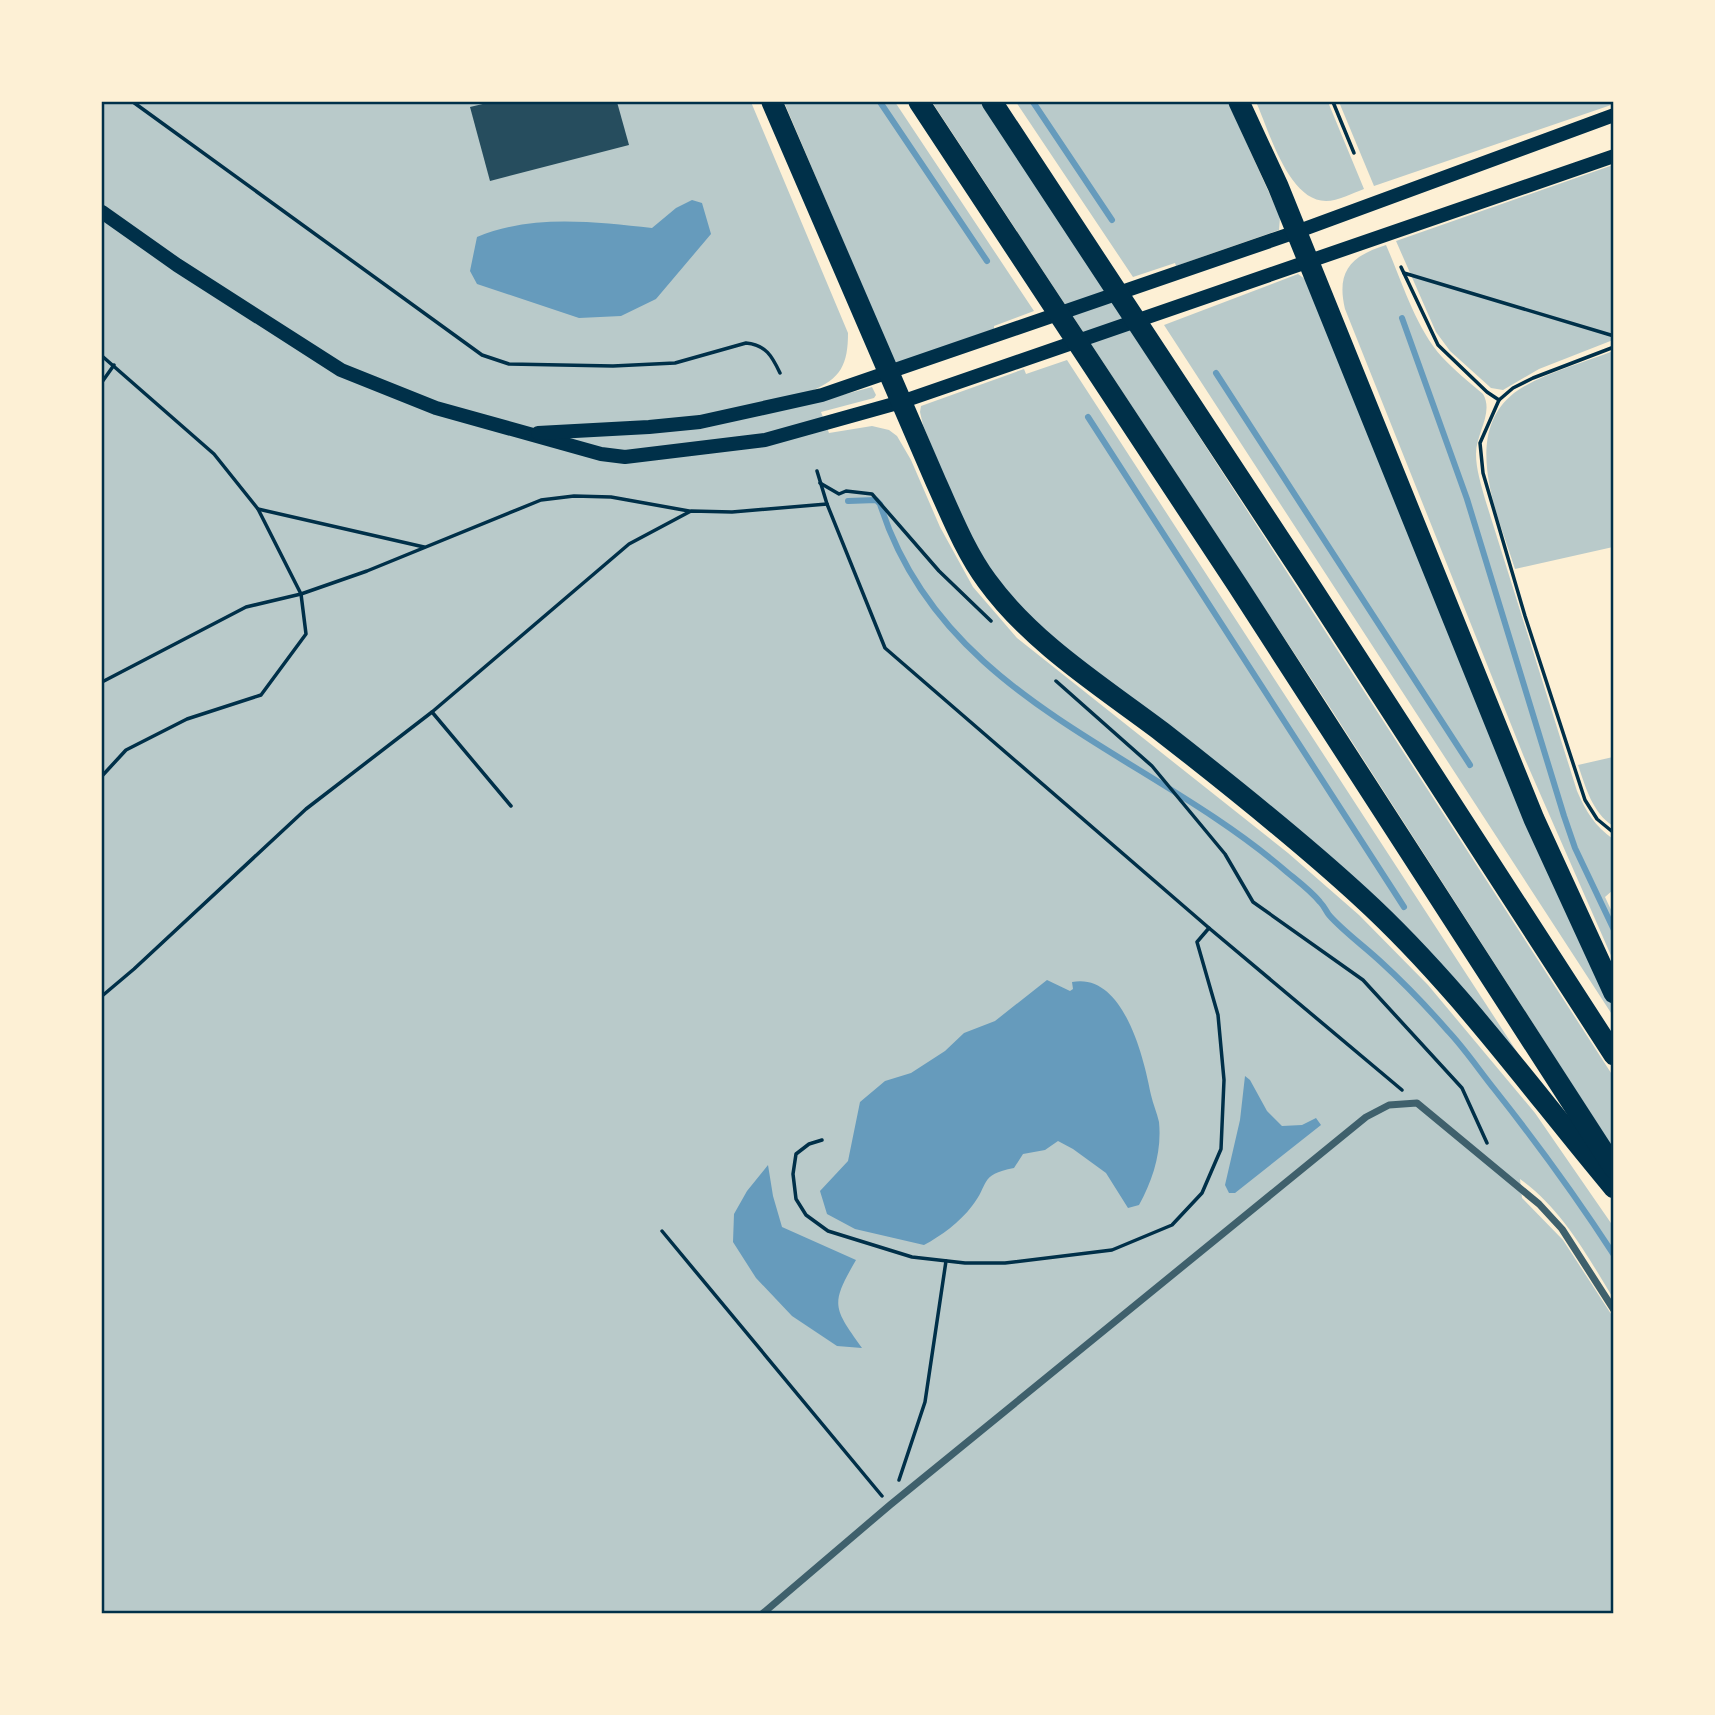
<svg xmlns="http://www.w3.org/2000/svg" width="1715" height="1715" font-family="'Exo 2',sans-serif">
<rect width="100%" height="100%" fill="#fdf0d5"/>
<g fill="#b9caca">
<path d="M102,102H751L848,333C848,364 841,379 811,391L816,402L872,387L876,395L874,398L821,412L829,433L872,426L889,430L897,436L911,460L940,527L973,587L1017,638L1288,853L1359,915L1428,985L1535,1113L1613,1226V1298C1587,1255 1562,1209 1520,1179L1522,1198L1563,1240L1613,1317V1613H102Z"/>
<path d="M784,102H895L1034,311L994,326V329L897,363L894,361Z"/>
<path d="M932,102H980L1052,209L1613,1076V1148L1331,709Z"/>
<path d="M1016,102H1228L1280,217L1279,230L1176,266L1175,263L1133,277Z"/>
<path d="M1256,102H1328L1364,189C1353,193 1338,201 1326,201C1288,201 1269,130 1256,102Z"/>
<path d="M1339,102H1613L1614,104L1374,186Z"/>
<path d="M1613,165V340L1539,369L1503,390L1491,388L1450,351L1436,332L1396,241Z"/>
<path d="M1386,245C1402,281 1415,327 1442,357C1454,370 1469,382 1483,394C1494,413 1476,433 1476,454C1476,469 1481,484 1485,499L1577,791C1586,812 1595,826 1613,839V890L1605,897L1613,914V960L1524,757L1345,309C1336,271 1351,256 1386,245Z"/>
<path d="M1298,274L1305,279L1543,860L1613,1007V1016L1164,325Z"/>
<path d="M1613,351V547L1515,569C1499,517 1460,436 1514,393C1540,374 1583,363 1613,351Z"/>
<path d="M1067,360L1519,1055L1440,964L1032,622L997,583L968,535L923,425L920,412L921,406L1024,369L1026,374Z"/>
<path d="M1613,757H1614L1613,826C1592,812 1586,788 1578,765Z"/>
</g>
<g fill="#669bbc">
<path d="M692,200L702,203L711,234L656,299L621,316L579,318L477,284L470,271L477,237C531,214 594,222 652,228L676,208Z"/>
<path d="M1047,980L1070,991L1073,989L1072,982C1124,972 1144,1059 1151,1095C1153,1104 1157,1113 1159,1122C1162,1151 1153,1180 1139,1205L1128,1208L1106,1173L1073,1149L1058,1141L1045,1150L1023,1154L1014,1168C978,1175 990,1184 972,1206C960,1222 941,1236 924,1245L855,1229L827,1214L820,1191L848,1161L860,1102L885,1081L911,1073L945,1051L964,1033L995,1021Z"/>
<path d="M1245,1076L1250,1080L1267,1111L1282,1126L1302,1125L1316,1118L1321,1125L1235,1193H1229L1225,1185L1240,1120Z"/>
<path d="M768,1165L773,1196L782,1227L856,1260C830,1305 833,1307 862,1348L837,1346L792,1316L756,1278L733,1242L734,1214L747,1191Z"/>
</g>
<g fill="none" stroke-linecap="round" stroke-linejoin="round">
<g stroke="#669bbc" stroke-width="6">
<path d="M880,102L987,261"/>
<path d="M1033,102L1112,220"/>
<path d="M1402,318L1467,499L1564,816L1575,848L1614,930"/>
<path d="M1216,373L1470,765"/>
<path d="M1088,417L1404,907"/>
<path d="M848,501L876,500L880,504C942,701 1147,750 1288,873C1299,882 1311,891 1320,902C1324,906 1326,911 1329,915C1344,932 1364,946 1381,962C1404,983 1427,1007 1448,1031C1465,1049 1479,1070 1495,1090C1537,1143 1577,1198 1614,1255"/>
</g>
</g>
<path fill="#264d5e" d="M491,102H617L629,145L490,181L470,107Z"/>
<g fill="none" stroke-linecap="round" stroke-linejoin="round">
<g stroke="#003049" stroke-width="3.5">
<path d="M133,102L482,355L509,364L613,366L675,363L746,343C766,345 772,356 780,373"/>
<path d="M1333,102L1354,153"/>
<path d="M1401,267L1438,345L1487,392L1499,400"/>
<path d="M1404,273L1614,336"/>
<path d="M1614,347L1533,378L1513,388L1499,400L1480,443L1483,473L1525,616L1585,800L1597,819L1614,833"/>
<path d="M102,356L214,454L258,509L424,547"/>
<path d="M102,382L114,365"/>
<path d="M817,471L827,504L885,648L1209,928L1402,1090"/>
<path d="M820,483L839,494L846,491L872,494L939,571L991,621"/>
<path d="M1056,681L1152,766L1225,854L1253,902L1363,980L1462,1088L1487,1143"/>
<path d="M102,682L246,607L301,594L367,571L541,500L574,496L611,497L689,511"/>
<path d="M432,712L511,806"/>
<path d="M102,776L126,750L187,719L261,695L306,634L301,594L258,509"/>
<path d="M102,996L134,969L306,809L432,712L629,544L691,511L732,512L827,504"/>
<path d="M822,1140L809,1144L796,1154L793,1174L796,1199L806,1215L828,1231L912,1257L965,1263H1005L1112,1250L1172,1225L1202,1193L1221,1149L1224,1080L1218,1015L1197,942L1209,928"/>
<path d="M662,1231L882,1496"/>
<path d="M899,1480L925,1402L946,1261"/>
</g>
<path stroke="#3f606c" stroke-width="7" d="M762,1614L890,1505L1366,1117L1389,1105L1417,1103L1539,1204L1562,1229L1614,1310"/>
<g stroke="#003049" stroke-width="14">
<path d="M102,212L177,265L341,370L436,408L601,454L625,457L765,440L901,402L1614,156"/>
<path d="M538,433L649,427L700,422L822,395L1296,232L1614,115"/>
</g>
<g stroke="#003049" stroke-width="21">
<path d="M772,102L936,482C951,515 965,551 987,581C1032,643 1101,686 1162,732C1230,785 1298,839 1361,897C1457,985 1531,1089 1614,1188"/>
<path d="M919,102L1238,586L1614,1168"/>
<path d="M992,102L1306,579L1614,1055"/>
<path d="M1239,102L1278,186L1534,819L1614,993"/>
</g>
</g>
<rect width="1715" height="1715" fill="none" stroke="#fdf0d5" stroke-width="206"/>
<rect x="103" y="103" width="1509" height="1509" fill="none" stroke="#003049" stroke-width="2.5"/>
</svg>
